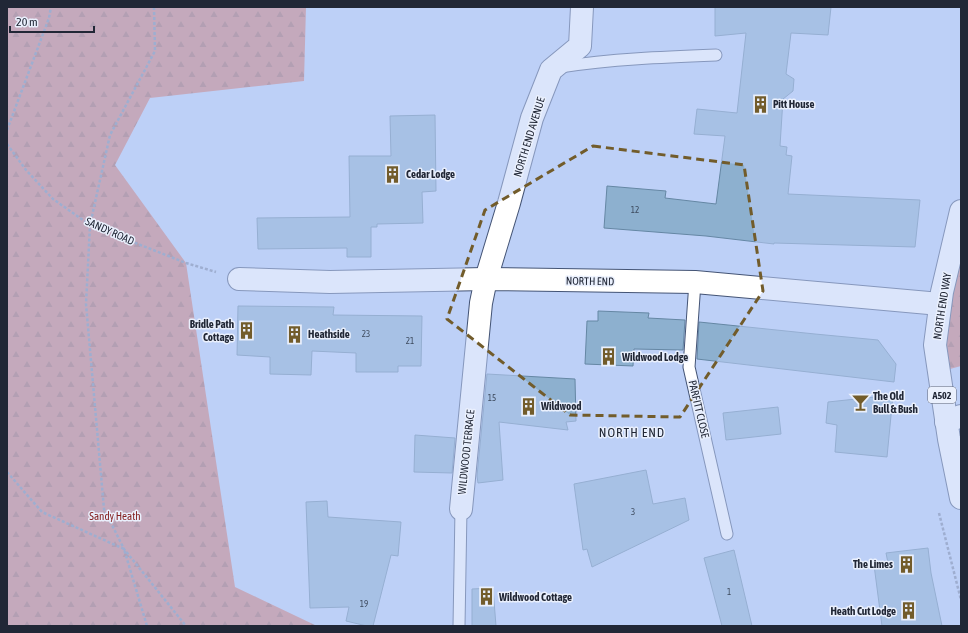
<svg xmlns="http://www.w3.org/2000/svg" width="968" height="633" font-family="'Asap Condensed',sans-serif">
<defs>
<pattern id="forest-firs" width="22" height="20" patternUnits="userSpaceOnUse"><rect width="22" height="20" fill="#cd7b74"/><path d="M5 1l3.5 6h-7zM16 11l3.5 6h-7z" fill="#a66560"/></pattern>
</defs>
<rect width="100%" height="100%" fill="#bdd0f7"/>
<g fill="url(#forest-firs)">
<path d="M7,7H306L304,81L150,98L115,165L186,263L235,587L317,626H7Z"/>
<path d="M961,211V366L939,372Z"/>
</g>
<g fill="#8db0cf" stroke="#6587a4">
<path d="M715,7H831L828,35L791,33L786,74L794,79L793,91L783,99L780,146L787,147L786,155L792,156L788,194L920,200L915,247L774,243V244L706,236L604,228L607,186L666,191L665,198L716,204L725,136L694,134L697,109L737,113L746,33L715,36Z"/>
<path d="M435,115L436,191L422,192L423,223L377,224V227H371V257H347V248L258,249L257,218L350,217L349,156H391L390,116Z"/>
<path d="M238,306L334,307L333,315L422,316L421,366H398V372H356V353L312,351L311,375L270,374V357L237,355Z"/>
<path d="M598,311L649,313L648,318L685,320L683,350L634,349L633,366L585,364L587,321H598Z"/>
<path d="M699,322L815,334L878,340L896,364L894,382L697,359Z"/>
<path d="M487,374L575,379L576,421L566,422L568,430L499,422L503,480L478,483L477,476Z"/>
<path d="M893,395L887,457L835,452L837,425L826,423L828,402Z"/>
<path d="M778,407L781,434L726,440L723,413Z"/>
<path d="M415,435L455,438L452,473L414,472Z"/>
<path d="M646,470L653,504L685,498L689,520L592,567L587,549L583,550L574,484Z"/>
<path d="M327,501L328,517L401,522L398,556L391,555L373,626H367L346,621L349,607L310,608L306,502Z"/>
<path d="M928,548L931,573L942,626H882L874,565L888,563L886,553Z"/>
<path d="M734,550L752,626H722L704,558Z"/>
<path d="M493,588L496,626H472V589Z"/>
</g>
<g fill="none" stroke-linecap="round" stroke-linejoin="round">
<defs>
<g id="service">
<path d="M560,67C612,59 664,57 716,55"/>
<path d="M695,282L689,367L727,534"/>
<path d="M459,626L461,509"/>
</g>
<g id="minor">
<path d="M239,279L330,282L486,279L695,282L940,304"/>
<path d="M946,422L961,416"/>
<path d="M461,509L481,303L486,279L509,203L532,118L551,70L580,46L582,7"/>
</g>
<path id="primary" d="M961,211L942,292L935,345L949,439L961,498"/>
</defs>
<use href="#service" stroke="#445475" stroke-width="13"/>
<use href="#minor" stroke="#445475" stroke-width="24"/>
<use href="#primary" stroke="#445475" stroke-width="24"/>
<g stroke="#7885a1" stroke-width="2.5" stroke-dasharray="3 2" stroke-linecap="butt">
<path d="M154,7L155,51L110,135L90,225L86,304L104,509L124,549L186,626"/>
<path d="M7,130L49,18L51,7"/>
<path d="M7,144L26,170L53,199L90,225L186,263L216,272"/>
<path d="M7,472L42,512L124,549L147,626"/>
<path d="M939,513L961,600"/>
</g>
<use href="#service" stroke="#fff" stroke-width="11"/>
<use href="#minor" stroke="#fff" stroke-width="22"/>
<use href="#primary" stroke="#fff" stroke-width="22"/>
</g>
<path d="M0 0H968V633H0ZM593,146L744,165L763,291L680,417L570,415L447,319L485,210Z" fill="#bdd0f7" fill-opacity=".55" fill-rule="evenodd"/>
<path fill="none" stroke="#725c2b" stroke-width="3" stroke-dasharray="8 5" stroke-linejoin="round" d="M593,146L744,165L763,291L680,417L570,415L447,319L485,210Z"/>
<defs>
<symbol id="building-bare" viewBox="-9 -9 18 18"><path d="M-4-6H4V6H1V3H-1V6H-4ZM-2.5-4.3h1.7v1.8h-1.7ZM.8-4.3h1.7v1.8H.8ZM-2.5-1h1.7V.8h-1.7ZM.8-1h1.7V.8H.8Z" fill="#725c2b" stroke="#eaf0fd" stroke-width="2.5" paint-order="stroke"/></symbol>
<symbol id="bar-bare" viewBox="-9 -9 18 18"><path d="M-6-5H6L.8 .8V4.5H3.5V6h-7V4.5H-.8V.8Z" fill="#725c2b" stroke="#eaf0fd" stroke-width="2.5" paint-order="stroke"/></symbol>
</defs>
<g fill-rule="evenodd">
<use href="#building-bare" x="748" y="92" width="25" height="25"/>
<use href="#building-bare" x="380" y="162" width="25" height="25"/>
<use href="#building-bare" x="234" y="318" width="25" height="25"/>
<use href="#building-bare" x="282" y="322" width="25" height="25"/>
<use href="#building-bare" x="596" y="344" width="25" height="25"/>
<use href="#bar-bare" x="848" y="390" width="25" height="25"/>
<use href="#building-bare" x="516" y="394" width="25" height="25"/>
<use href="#building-bare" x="894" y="552" width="25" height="25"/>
<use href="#building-bare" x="474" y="584" width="25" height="25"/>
<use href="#building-bare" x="896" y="598" width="25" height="25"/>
</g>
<g text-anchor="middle" stroke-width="3" stroke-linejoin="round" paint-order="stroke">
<g font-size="9" fill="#3c495c">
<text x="635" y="213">12</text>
<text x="366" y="337">23</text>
<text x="410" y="344">21</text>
<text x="492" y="401">15</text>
<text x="633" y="515">3</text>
<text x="729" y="595">1</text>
<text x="364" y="607">19</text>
</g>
<rect fill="#eaf0fd" stroke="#5d6372" stroke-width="1" x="928" y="387" width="28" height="16" rx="3"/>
<g font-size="10" font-weight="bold" fill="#212736">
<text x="942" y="399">A502</text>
</g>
<g font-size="11" font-weight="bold" fill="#212736" stroke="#eaf0fd" text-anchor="start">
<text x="773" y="108">Pitt House</text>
<text x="406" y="178">Cedar Lodge</text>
<text x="234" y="328" text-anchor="end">Bridle Path<tspan x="234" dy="13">Cottage</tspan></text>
<text x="308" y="338">Heathside</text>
<text x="622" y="361">Wildwood Lodge</text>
<text x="873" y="400">The Old<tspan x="873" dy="13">Bull &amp; Bush</tspan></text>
<text x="541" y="410">Wildwood</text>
<text x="893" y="568" text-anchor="end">The Limes</text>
<text x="499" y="601">Wildwood Cottage</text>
<text x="896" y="615" text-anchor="end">Heath Cut Lodge</text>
</g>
<g font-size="11" fill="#212736" stroke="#eaf0fd">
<text transform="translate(529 137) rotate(-73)" y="4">NORTH END AVENUE</text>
<text transform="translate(110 231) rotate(24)" y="4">SANDY ROAD</text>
<text transform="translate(590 281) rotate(1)" y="4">NORTH END</text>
<text transform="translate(942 306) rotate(-81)" y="4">NORTH END WAY</text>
<text transform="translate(699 409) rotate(77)" y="4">PARFITT CLOSE</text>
<text transform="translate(466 452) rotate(-84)" y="4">WILDWOOD TERRACE</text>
</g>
<g font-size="11" fill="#842121" stroke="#eaf0fd">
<text x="115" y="520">Sandy Heath</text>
</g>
<g font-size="13" letter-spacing="1" fill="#212736" stroke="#eaf0fd">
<text x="632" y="437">NORTH END</text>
</g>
</g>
<rect width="968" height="633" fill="none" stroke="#212736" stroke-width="16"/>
<path d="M10 26v6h84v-6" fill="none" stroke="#212736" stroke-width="2"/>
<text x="16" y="26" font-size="12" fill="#212736" stroke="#eaf0fd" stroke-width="3" paint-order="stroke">20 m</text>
</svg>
